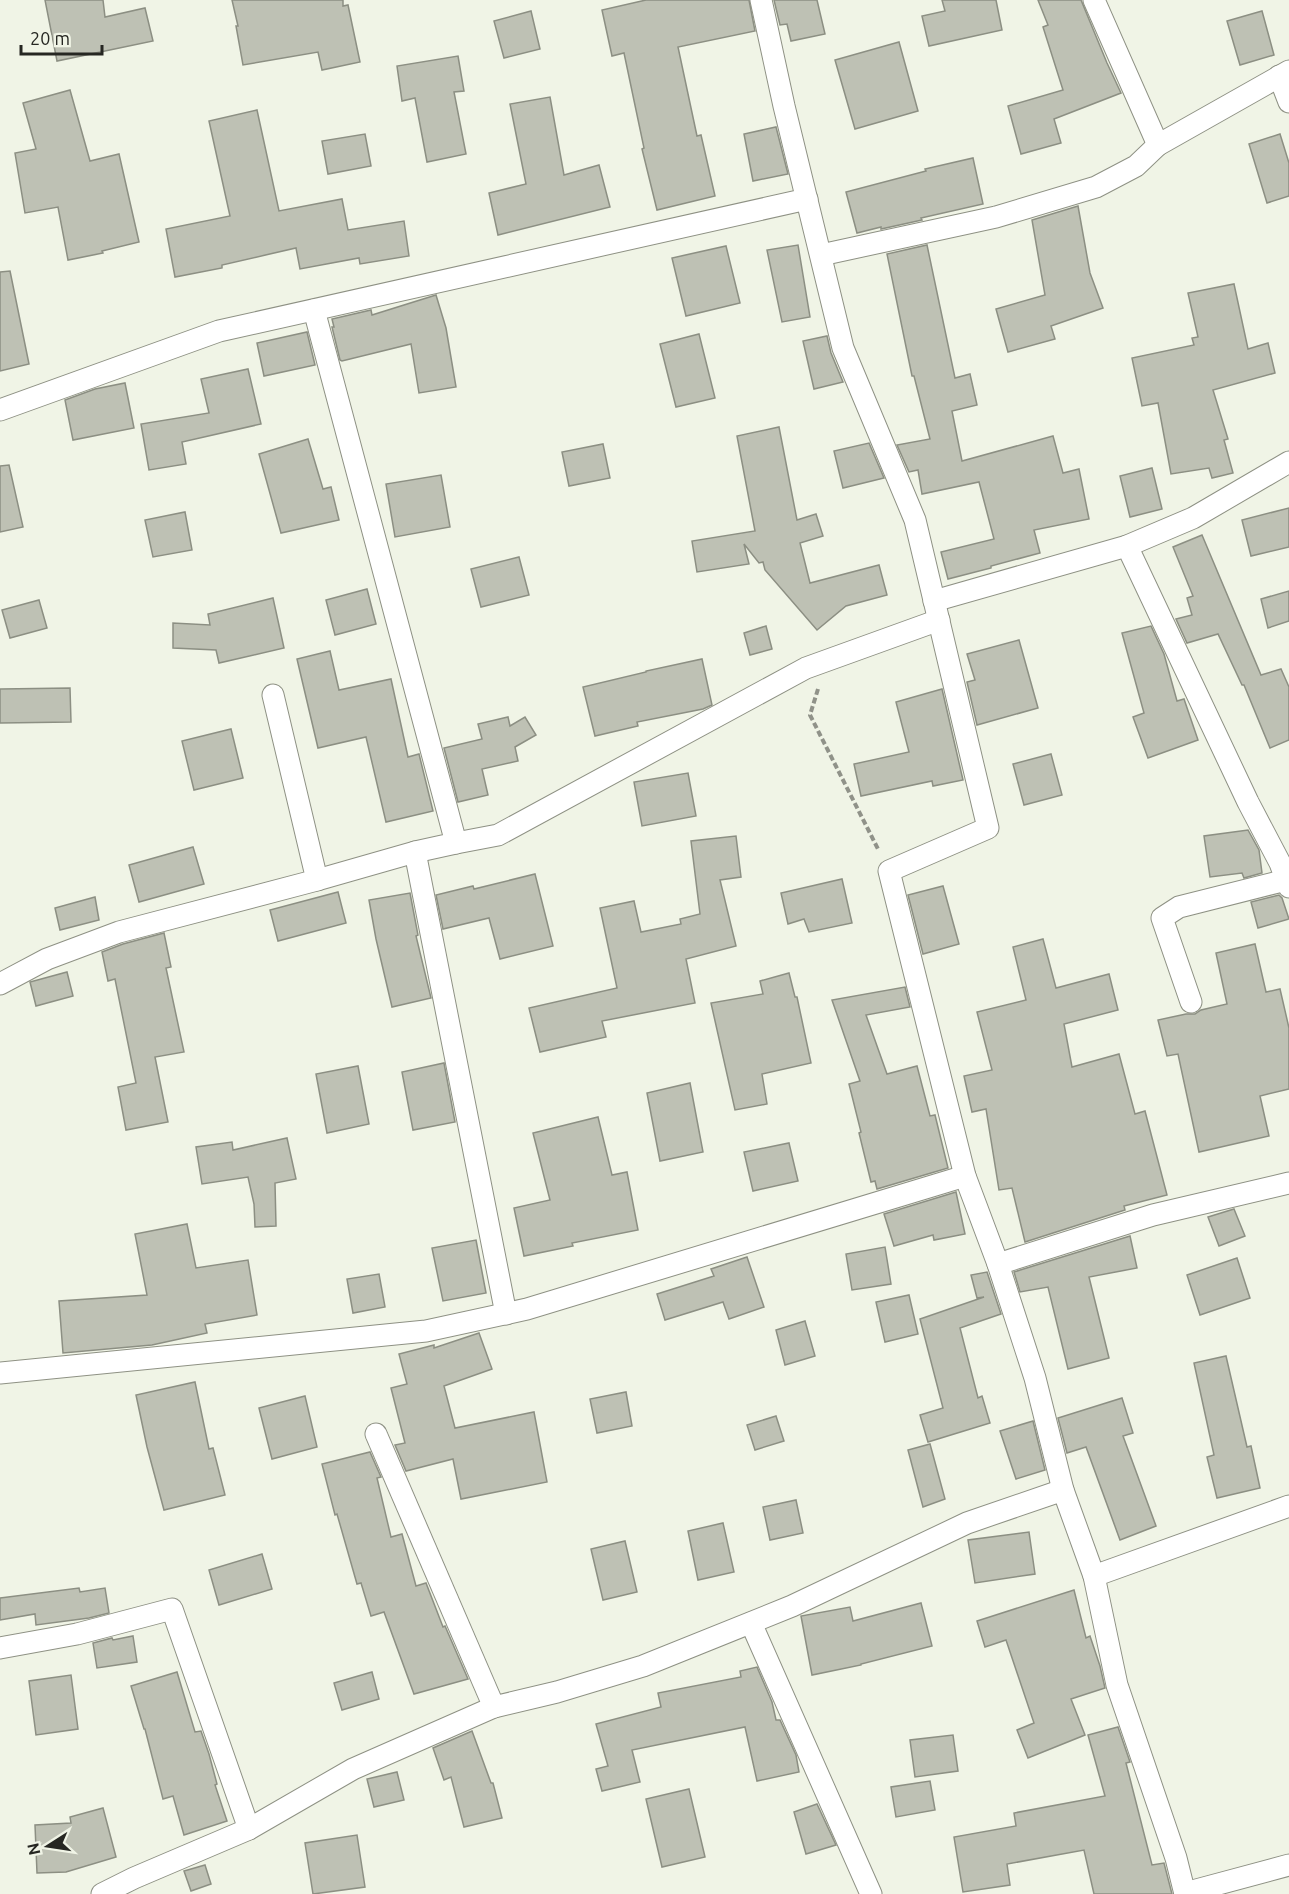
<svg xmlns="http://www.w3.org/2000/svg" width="1289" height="1894" font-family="Ubuntu,sans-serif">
<rect width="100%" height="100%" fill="#f0f4e6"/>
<g fill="#bec1b4" stroke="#8c8f83" stroke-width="1.5">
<path d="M45,0H103L105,17L145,8L153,41L57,61Z"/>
<path d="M232,0H343V6L348,5L360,62L322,70L318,52L243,65L236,26H238Z"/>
<path d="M646,0H749L755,31L678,47L697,136L701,135L715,196L657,210L642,149L644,148L624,53L612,56L602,10Z"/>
<path d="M774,0H817L825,34L791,41L787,24L780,25Z"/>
<path d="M942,0H996L1002,30L929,46L922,16L945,11Z"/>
<path d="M1038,0H1081L1107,63L1121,93L1054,119L1061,143L1021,154L1008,106L1063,90L1043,27L1048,25Z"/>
<path d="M531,11L540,49L504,58L494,21Z"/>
<path d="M1262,11L1274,55L1240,65L1227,21Z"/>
<path d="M899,42L918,111L855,129L835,60Z"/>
<path d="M458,56L464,91L454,92L466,154L427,162L415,98L402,101L397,66Z"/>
<path d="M70,90L90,161L119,154L139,242L102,251L103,253L68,260L58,207L25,213L15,153L36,149L23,103Z"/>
<path d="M550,97L564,175L599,165L610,207L498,235L489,193L526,184L510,104Z"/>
<path d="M257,110L279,211L342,199L348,230L404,221L409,256L360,264L359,258L300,269L296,248L222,265V268L175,277L166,229L230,216L209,121Z"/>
<path d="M776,127L788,174L753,181L744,134Z"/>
<path d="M365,134L371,166L328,174L322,141Z"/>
<path d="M1280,134L1289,163V196L1267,203L1249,144Z"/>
<path d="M973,158L983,204L921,218L922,220L881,229V227L857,233L846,192L926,171L925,169Z"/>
<path d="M1078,206L1090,273L1103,308L1051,326L1055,339L1008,352L996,309L1045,295L1032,220Z"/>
<path d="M798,245L810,317L782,322L767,250Z"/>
<path d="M927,245L955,378L970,374L977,405L952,411L962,461L1053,436L1063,473L1079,469L1089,519L1034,530L1040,553L991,566V568L948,579L941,552L994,539L979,482L922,494L918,470L909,472L897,445L930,439L914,376H912L887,254Z"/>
<path d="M726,246L740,303L686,316L672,258Z"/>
<path d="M10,271L29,364L0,371V272Z"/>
<path d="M1234,284L1248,349L1268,343L1275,373L1213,390L1228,439L1224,440L1233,473L1212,478L1209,468L1171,474L1158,403L1142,406L1132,358L1194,345L1192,338L1198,337L1188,293Z"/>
<path d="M436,295L446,328L456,387L419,393L411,344L342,361L340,360L332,327H334L332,319L371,310L372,315Z"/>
<path d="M307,332L315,365L264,376L257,343Z"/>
<path d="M699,334L715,398L676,407L660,344Z"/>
<path d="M827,336L831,353L843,382L814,389L803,341Z"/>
<path d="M248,369L261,424L182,442L186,464L149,470L141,424L209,413L201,379Z"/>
<path d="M125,383L134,428L73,440L65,400L95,389Z"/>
<path d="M779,427L797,520L816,514L823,536L800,543L810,583L879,565L887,595L846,606L817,630L765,570L763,562L759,563L744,544L749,564L697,572L692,541L755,531L737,436Z"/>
<path d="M308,439L323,489L331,487L339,520L281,533L259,454Z"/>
<path d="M869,443L884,478L843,488L834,451Z"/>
<path d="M603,444L610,478L569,486L562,452Z"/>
<path d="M9,465L23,527L0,532V466Z"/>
<path d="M1152,468L1162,509L1130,517L1120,476Z"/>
<path d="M441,475L450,527L395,537L386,484Z"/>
<path d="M1289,508V547L1251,556L1242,520Z"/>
<path d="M185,512L192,550L153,557L145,520Z"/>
<path d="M1202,535L1261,675L1281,669L1289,687V740L1270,748L1244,685H1242L1218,634L1187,643L1176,619L1192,615L1187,598L1193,596L1173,547Z"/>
<path d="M519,557L529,595L481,607L471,569Z"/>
<path d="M367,589L376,624L335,635L326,600Z"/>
<path d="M1289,591V621L1268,628L1261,599Z"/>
<path d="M273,598L284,648L219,663L216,650L173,648V623L210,625L208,614Z"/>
<path d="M39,600L47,628L10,638L2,610Z"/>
<path d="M766,626L772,649L750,655L744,633Z"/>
<path d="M1151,626L1164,654L1177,701L1184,699L1198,740L1148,758L1133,717L1144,713L1122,633Z"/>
<path d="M1019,640L1038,708L977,725L967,682L975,680L967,654Z"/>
<path d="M330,651L339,690L391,679L408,757L419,754L433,811L386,822L366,737L318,748L297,659Z"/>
<path d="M702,659L712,705L703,709L637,722L638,726L595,736L583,687L646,672V671Z"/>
<path d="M70,688L71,722L0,723V689Z"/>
<path d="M942,689L963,780L933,786L932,781L861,796L854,764L909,752L896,702Z"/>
<path d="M508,717L510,726L525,717L536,735L515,747L518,761L482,769L488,795L458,802L444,748L482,739L478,724Z"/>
<path d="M231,729L243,778L194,790L182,741Z"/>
<path d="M1051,754L1062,795L1024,805L1013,764Z"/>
<path d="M688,773L696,816L642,826L634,782Z"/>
<path d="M1248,830L1259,850L1262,873L1244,878L1242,873L1210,877L1204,836Z"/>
<path d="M736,836L741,877L720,880L736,946L686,959L695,1003L602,1021L606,1037L540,1052L529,1008L617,988L600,908L634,901L641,932L681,924L680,919L700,914L691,841Z"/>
<path d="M193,847L204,884L139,902L129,865Z"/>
<path d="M535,874L553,946L500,959L489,918L443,929L436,895L473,886L474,889Z"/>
<path d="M842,879L852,923L809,932L804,919L788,924L781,893Z"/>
<path d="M943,886L959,944L923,954L908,895Z"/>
<path d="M338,892L346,923L278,941L270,910Z"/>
<path d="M410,893L418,935L416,936L431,998L392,1007L376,939L369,900Z"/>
<path d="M1279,895L1282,898L1289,919L1258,928L1251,902Z"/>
<path d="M95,897L99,920L60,930L55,908Z"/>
<path d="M164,933L171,967L166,968L184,1052L155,1057L168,1122L126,1130L118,1087L136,1083L115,979L108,981L102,952L123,944Z"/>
<path d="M1043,939L1056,988L1109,974L1118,1010L1064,1024L1072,1067L1119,1054L1135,1114L1145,1111L1167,1195L1124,1206L1125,1210L1025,1242L1012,1188L999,1190L986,1109L972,1112L964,1076L992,1070L977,1012L1026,1000L1013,947Z"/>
<path d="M1255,944L1266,992L1280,989L1289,1028V1089L1260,1096L1269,1136L1199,1152L1178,1054L1167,1056L1158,1020L1186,1014H1195L1201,1010L1227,1004L1216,953Z"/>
<path d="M67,972L73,996L36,1006L30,982Z"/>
<path d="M789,973L795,997H797L811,1063L762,1074L767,1104L735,1110L711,1003L763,994L760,981Z"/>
<path d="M905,987L910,1007L866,1015L887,1074L917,1066L930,1116L935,1115L948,1168L877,1189L875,1181L871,1182L859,1133L861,1132L849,1084L860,1081L832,1000Z"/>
<path d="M444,1063L455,1122L413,1130L402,1072Z"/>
<path d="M358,1066L369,1124L327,1133L316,1074Z"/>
<path d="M690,1083L703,1152L660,1161L647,1093Z"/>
<path d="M598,1117L612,1175L627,1172L638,1230L572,1243L573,1246L524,1256L514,1208L550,1200L533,1133Z"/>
<path d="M287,1138L296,1179L275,1183L276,1226L255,1227L254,1204L248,1177L202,1184L196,1147L232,1142L233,1150Z"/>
<path d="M789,1143L798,1181L753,1191L744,1152Z"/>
<path d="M956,1192L965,1234L934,1240L933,1235L894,1246L884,1214Z"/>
<path d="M1234,1209L1245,1236L1219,1246L1208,1217Z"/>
<path d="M187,1224L196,1268L248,1260L257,1315L205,1324L207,1333L152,1345L63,1353L59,1301L147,1295L135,1234Z"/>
<path d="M1130,1236L1137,1268L1089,1277L1109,1358L1068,1369L1048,1287L1020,1292L1014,1272Z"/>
<path d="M476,1240L486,1293L443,1301L432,1248Z"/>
<path d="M885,1247L891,1284L852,1290L846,1254Z"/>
<path d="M747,1257L764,1307L729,1319L723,1302L665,1320L657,1294L714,1276L711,1269Z"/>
<path d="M1237,1258L1250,1298L1200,1315L1187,1275Z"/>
<path d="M987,1272L1001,1314L960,1328L978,1398L982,1396L990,1423L928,1442L920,1415L943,1408L920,1319L984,1297L977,1298L971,1275Z"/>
<path d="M379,1274L385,1307L353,1313L347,1279Z"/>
<path d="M909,1295L918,1334L885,1342L876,1302Z"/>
<path d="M805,1321L815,1356L785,1365L776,1330Z"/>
<path d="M479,1333L492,1369L444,1386L455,1428L534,1412L547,1482L461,1499L453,1459L406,1471L395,1445L405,1443L391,1388L407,1384L399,1354L434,1345V1348Z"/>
<path d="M1226,1356L1247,1447L1251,1446L1260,1488L1217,1498L1207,1457L1214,1455L1194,1363Z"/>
<path d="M195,1382L209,1449L213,1448L225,1495L164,1510L147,1447L136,1395Z"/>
<path d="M626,1392L632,1426L597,1433L590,1399Z"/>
<path d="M305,1396L317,1447L272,1459L259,1408Z"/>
<path d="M1122,1398L1133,1433L1123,1436L1156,1526L1120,1540L1086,1447L1067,1453L1058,1418Z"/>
<path d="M776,1416L784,1441L755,1450L747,1425Z"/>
<path d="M1033,1421L1045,1470L1016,1479L1000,1431Z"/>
<path d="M930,1444L945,1499L923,1507L908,1450Z"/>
<path d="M370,1452L381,1477L377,1478L391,1537L402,1534L416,1586L426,1583L443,1627L445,1626L468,1679L414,1694L384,1612L371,1616L361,1583L357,1584L337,1514L335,1515L322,1464Z"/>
<path d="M796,1500L803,1533L770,1540L763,1507Z"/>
<path d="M723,1523L734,1572L698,1580L688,1531Z"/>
<path d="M1029,1532L1035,1574L975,1583L968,1540Z"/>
<path d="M625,1541L637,1592L603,1600L591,1549Z"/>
<path d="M262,1554L272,1589L219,1605L209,1570Z"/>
<path d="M79,1588L80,1592L105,1588L109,1613L89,1618L36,1625L35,1614L0,1620V1598Z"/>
<path d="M1074,1590L1086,1638L1090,1636L1100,1666L1105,1688L1071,1699L1085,1735L1028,1758L1017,1730L1034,1723L1006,1640L985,1647L977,1621Z"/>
<path d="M921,1603L932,1646L861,1664V1665L812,1675L801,1616L850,1607L853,1621Z"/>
<path d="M133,1636L137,1662L97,1668L93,1643L112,1638L113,1640Z"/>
<path d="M757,1667L772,1702L776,1720H780L796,1755L799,1772L757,1781L745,1727L632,1750L640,1782L602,1791L596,1769L608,1766L596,1724L661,1707L658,1693L741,1677L740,1671Z"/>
<path d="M177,1672L195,1732L201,1731L209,1754L217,1784L215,1785L227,1821L184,1835L173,1796L163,1799L145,1729H144L131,1686Z"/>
<path d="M372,1672L379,1699L342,1710L334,1683Z"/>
<path d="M71,1675L78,1729L36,1735L29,1681Z"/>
<path d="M1118,1727L1130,1762L1126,1763L1152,1865L1164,1863L1172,1894H1094L1084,1850L1007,1864L1010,1885L963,1892L954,1837L1016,1826L1014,1813L1105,1796L1088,1735Z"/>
<path d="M472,1731L491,1783H493L502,1818L464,1827L451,1777L444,1780L433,1748Z"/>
<path d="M953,1735L958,1771L915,1777L910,1740Z"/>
<path d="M397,1772L404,1800L374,1807L367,1779Z"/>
<path d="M930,1781L935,1810L896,1817L891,1787Z"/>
<path d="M689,1789L705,1857L662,1867L646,1799Z"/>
<path d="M817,1804L836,1845L806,1854L794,1812Z"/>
<path d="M103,1808L116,1857L66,1872L37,1873L35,1825L71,1823L70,1817Z"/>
<path d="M357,1835L365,1887L313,1894L305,1843Z"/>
<path d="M205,1865L211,1884L191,1891L184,1871Z"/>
</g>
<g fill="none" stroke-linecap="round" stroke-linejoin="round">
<defs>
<g id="minor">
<path d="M761,0L784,106L843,348L915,520L988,828L889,871L965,1176L998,1264L1035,1378L1063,1490"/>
<path d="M1094,0L1158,145L1289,71"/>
<path d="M1279,76L1289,102"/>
<path d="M821,255L996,217L1096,187L1136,166L1158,145"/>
<path d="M314,310L456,843L415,852L317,880"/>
<path d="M0,410L219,331L807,199"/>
<path d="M1127,546L1193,518L1289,462"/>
<path d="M934,601L1127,546L1248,802L1280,863L1289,887"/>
<path d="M456,843L498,835L806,668L939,620"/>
<path d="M415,852L506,1314"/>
<path d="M0,984L47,959L119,932L317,880L273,695"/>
<path d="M1191,1002L1162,918L1179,907L1286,880"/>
<path d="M998,1264L1153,1215L1289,1183"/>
<path d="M0,1373L426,1331L527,1309L965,1176"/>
<path d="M376,1434L494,1707"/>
<path d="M1094,1576L1289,1506"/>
<path d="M751,1623L871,1894"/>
<path d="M0,1648L77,1634L172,1609L249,1829"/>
<path d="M1185,1893L1289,1865"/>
<path d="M102,1894L134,1878L249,1829L353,1769L494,1707L557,1692L643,1666L792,1606L967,1523L1063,1490L1094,1576L1117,1685L1176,1858L1185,1894"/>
</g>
</defs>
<use href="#minor" stroke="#8e9184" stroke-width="23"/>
<path stroke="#909289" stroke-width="4" stroke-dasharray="6 3" stroke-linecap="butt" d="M818,689L810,715L878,849"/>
<use href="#minor" stroke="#fff" stroke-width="21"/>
</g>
<g transform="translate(48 1846) rotate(258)" stroke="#f0f4e6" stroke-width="4.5" paint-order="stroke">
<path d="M0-4.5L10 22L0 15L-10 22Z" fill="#262722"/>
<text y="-9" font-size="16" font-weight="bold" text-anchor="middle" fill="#262722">N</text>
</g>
<path d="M21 45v9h81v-9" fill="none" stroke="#262722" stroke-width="3"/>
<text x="30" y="45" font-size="18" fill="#262722" stroke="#f0f4e6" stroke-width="4.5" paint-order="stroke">20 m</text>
</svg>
